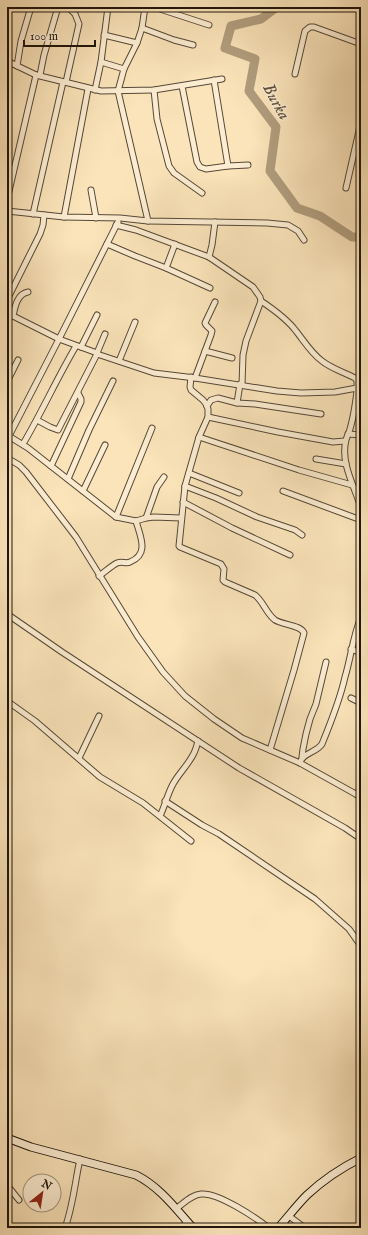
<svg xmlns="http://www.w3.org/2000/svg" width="368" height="1235" font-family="'IM FELL English',serif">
<rect width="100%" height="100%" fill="#fbe4ba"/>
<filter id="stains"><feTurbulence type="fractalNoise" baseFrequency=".005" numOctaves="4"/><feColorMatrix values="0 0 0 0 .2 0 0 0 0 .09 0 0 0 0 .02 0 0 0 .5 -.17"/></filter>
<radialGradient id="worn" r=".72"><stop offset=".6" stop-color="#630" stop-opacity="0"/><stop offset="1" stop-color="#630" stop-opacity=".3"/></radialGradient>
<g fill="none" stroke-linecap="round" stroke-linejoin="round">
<path stroke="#b09d7e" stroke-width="9" d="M277,7L261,19L231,26L225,48L255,59L249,91L276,127L270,171L297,208L320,216L352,237H361"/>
<defs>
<g id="street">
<path d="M9,7L13,8"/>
<path d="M145,7L142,28L137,43L124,69L118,91L148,221"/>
<path d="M154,7L209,25"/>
<path d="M142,28L174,40L193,45"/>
<path d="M104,35L137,43"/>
<path d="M7,61L36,75L101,91L154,90L222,79"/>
<path d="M101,62L124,69"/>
<path d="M17,66L21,41L31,7"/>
<path d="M295,74L305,31L310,27H314L361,44"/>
<path d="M40,75L44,55L58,7"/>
<path d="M214,80L228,166"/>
<path d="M66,82L79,24L75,14L68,7"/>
<path d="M182,86L197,162L200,167L206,169L228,166L248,165"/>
<path d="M95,90L101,62L108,7"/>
<path d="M154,90L157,119L169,166L174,173L202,193"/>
<path d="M346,188L361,122"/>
<path d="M91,190L96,218"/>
<path d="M7,200L36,75"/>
<path d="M7,211L64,217L120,218L148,221L267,223L288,225L298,231L304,240"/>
<path d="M33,214L63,82"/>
<path d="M64,217L88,89"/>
<path d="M116,225L136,230L209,257L253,287L260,297L261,301C273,309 287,319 296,331C304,341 311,353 322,361C332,369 344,372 355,378C357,380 357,380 357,383C358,392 353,419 350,429C349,433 347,436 346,440C340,463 355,487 361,508"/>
<path d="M107,244L135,256L166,268L210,288"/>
<path d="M209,257L212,245L215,222"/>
<path d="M166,268L175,244"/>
<path d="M7,300L40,234L43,225L44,215"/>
<path d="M7,313L59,339L97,353V354L154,373L195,378L277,391L301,393L335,392L357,388"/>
<path d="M13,316C15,307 17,294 28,292"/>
<path d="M81,347L97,315"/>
<path d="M205,351L232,358"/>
<path d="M97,353L105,334"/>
<path d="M119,361L135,322"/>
<path d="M191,377L190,387L191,390L203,400L206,404L208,409V417L199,437L185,486L179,546L180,547L221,564L224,569L223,580L225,582L255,595C263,601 266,613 275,620C283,625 301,625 304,633L294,670L270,750"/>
<path d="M195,378L211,335L212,331L206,325L205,323L215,302"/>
<path d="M7,382L18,360"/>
<path d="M242,385L243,355L246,341L261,301"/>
<path d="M237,403L240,384"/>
<path d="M207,406L211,400L218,398L237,403L255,404L321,414"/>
<path d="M208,417L278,432L333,442L345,441"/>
<path d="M37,420L50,427L58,430L97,354"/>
<path d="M348,434L361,435"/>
<path d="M7,435L28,448L116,517L136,521L146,518L154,517L181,518"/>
<path d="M9,436L59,339L118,222"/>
<path d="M199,437L299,470L352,485"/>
<path d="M23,444C42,412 57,378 76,346"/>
<path d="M7,458L19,465L26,472L76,537L138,637L163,672L185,696L214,719L242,738L300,763L361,797"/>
<path d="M316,459L346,464"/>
<path d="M51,466L81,402V399L78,393"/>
<path d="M189,473L239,493"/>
<path d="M68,479L89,430L113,381"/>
<path d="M185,486L216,498L257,517L295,530L302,535"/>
<path d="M83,491L105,445"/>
<path d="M283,491L361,520"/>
<path d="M183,502L232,528L290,555"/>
<path d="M116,517L152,428"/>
<path d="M146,518L157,487L164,477"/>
<path d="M99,576C105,572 111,566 117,563C122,561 126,564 130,562C150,554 140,536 136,521"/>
<path d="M7,614L62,652L239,768L345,828L361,839"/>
<path d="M351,649L361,653"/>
<path d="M351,698L361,703"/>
<path d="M7,701L35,721L100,777L143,803L191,841"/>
<path d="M302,757L303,749L306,734L310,719L316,704L326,662"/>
<path d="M79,758L99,716"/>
<path d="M300,763C302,753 316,753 322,744C331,722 340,700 345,677C351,657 353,636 361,617"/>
<path d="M357,795L361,785"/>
<path d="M165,801L202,825L219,834L315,899L349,929L361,946"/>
<path d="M160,816C165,806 167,795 173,784C179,773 189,764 194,753C196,749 197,745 198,741"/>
<path d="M7,1185L19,1200"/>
<path d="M177,1208C184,1203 191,1195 201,1194C218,1192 256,1218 269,1228"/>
<path d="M289,1216L305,1228"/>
<path d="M65,1228C73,1206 75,1182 80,1159"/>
<path d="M182,1228L187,1221"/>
</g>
<g id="secondary">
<path d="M7,1138L31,1147L136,1175C160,1187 176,1209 193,1228"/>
<path d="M278,1228C288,1217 297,1205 307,1195C323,1180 341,1168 361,1158"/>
</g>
</defs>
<use href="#street" stroke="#554837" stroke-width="7"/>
<use href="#secondary" stroke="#1e140b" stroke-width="9"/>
<use href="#street" stroke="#fcedd2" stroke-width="5"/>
<use href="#secondary" stroke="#fcedd2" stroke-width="7"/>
</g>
<g text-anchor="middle" stroke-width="3" stroke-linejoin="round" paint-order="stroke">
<g font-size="17" font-style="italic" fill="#60523f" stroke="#fcedd2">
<text transform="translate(277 101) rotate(61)" y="6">Burka</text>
</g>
</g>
<rect width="368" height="1235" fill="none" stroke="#fbe4ba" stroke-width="24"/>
<rect x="8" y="8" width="352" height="1219" fill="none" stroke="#1e140b" stroke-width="2"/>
<rect x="12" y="12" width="344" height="1211" fill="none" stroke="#1e140b"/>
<g transform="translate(42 1193) rotate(30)"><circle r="19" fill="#fcedd2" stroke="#a39682"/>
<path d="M0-3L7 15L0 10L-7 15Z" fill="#8f2418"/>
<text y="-6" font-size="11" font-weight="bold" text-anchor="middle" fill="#1e140b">N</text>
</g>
<path d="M24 40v6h71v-6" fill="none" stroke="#1e140b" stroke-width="2"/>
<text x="30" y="40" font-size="12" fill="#1e140b" stroke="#fcedd2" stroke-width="3" paint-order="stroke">100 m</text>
<rect width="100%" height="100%" filter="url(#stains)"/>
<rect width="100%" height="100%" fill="url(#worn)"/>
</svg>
